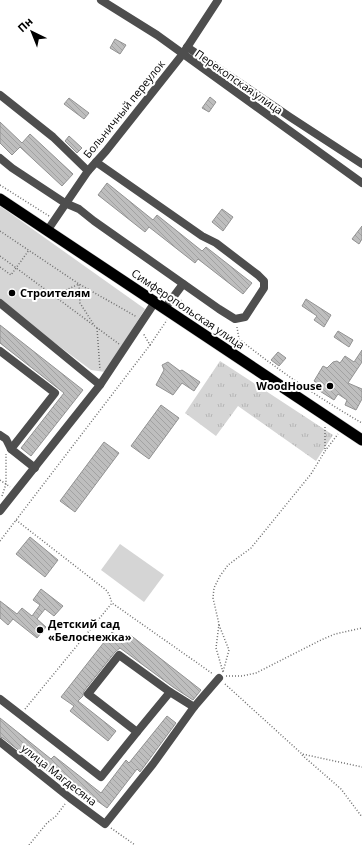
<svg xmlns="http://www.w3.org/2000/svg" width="362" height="845" font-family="'Open Sans',sans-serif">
<defs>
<pattern id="grass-tufts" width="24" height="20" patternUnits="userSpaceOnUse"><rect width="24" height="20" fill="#d5d5d5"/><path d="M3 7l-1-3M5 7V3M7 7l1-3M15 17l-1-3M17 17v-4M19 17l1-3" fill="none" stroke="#b5b5b5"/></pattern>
<pattern id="building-back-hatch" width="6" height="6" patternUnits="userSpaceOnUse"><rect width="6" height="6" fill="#bebebe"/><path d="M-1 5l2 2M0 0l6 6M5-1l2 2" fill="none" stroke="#a2a2a2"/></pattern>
</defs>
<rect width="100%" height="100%" fill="#fff"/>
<path fill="url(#grass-tufts)" d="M220,361L333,435L316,461L238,406L216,436L185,413Z"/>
<g fill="#d5d5d5">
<path d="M0,206L145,309L105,372L91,370L0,302Z"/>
<path d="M120,544L164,575L144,602L101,570Z"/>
</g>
<g fill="url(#building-back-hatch)" stroke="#929292">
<path d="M115,39L126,45L120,54L110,48Z"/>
<path d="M210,97L216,102L209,112L202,108Z"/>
<path d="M69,98L89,113L84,119L64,104Z"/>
<path d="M0,122L22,143L30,134L73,174L62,186L20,147L12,155L0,143Z"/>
<path d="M69,136L82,148L77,153L65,141Z"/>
<path d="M107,183L153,220L157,215L202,251L206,247L252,283L243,294L198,259L195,263L149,227L145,232L98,195Z"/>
<path d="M222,209L233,217L223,231L212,222Z"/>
<path d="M362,226V239L359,244L352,239Z"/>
<path d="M306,299L331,315L324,327L314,320L317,316L302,306Z"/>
<path d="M0,325L83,390L31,456L21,448L64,393L0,343Z"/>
<path d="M338,331L353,340L349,347L334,337Z"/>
<path d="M362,350V362L348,383L362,389V399L356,410L345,405L347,400L338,394L334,400L315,388L318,384L314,381L323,366L327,368L333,362L337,361L340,363L345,356L354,362Z"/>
<path d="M278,352L286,358L279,366L271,360Z"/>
<path d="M168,362L180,371L182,370L200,382L194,391L182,383L173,395L156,385L164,370L162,365Z"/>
<path d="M161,405L179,418L149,459L131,446Z"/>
<path d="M104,442L119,453L75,512L60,501Z"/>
<path d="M30,537L58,560L45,577L16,554Z"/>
<path d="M41,589L63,606L54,616L45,609L37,619L46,627L37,638L13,619L8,625L0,618V601L17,614L22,608L32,616L40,605L33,600Z"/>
<path d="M112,632L123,641L129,634L201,690L193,700L173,687L120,648L115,652L84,691L83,696L78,701L116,731L108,741L70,711L74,706L61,697Z"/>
<path d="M167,716L176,723L140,772L137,769L107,808L96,800L92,806L45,769L44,770L3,738L0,737V718L51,759L54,756L101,793L126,760L129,763Z"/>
</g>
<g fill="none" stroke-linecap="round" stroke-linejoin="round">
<defs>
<path id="highway" d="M0,199L362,440"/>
</defs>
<use href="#highway" stroke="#dbdbdb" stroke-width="12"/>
<g stroke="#707070" stroke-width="1.5" stroke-dasharray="1 2" stroke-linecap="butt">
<path d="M0,185L49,216"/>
<path d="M0,231L79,284L137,317"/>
<path d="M0,256L119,344"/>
<path d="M0,267L11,275L29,250"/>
<path d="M55,295L79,284L80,303L94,325"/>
<path d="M178,306L182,299"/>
<path d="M237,327L239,339C278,370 319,398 362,423"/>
<path d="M97,328L100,370"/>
<path d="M150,345L167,320"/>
<path d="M325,427V451L338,434"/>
<path d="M0,480L10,487"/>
<path d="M2,496L6,484V454"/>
<path d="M16,520L106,590L109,594L112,603"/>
<path d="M0,541L150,345L143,333"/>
<path d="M219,625L229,650L223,672"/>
<path d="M223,672L216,648L219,624L213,598L214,588L220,576L228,565L251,548L311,474L325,451"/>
<path d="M226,676H242L256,673L321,640L335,634L362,628"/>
<path d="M225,684L302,754L362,767"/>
<path d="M25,709L112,603L213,674"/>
<path d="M302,755L341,789L362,817"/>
<path d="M111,828L135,845"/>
<path d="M29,845L47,823L56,816L65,804"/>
</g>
<g stroke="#4e4e4e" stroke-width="8">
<path d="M101,0L157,35L362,183"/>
<path d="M187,47L290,117L362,164"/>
<path d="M0,95L53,137L88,171"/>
<path d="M0,158L12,168L65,203L79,209L94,221L219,309L235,319L245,317L264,288V281L258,275L216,243L202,236L96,162"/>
<path d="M47,231L88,171L106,151L182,55L218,0"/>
<path d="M0,303L100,385"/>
<path d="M165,308L183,284"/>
<path d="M0,351L55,393L11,449L35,468"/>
<path d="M0,435L6,439L11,449"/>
<path d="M0,511L100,385L155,302"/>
<path d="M0,699L101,777L137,732L88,694L119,655L170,692L194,707L153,764L105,824L70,798L0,742"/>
<path d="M194,707L219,678"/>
<path d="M137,732L170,692"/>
</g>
<use href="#highway" stroke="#000" stroke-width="11"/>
</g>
<g fill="#000" stroke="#fff" stroke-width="1.5">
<circle cx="12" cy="293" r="4"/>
<circle cx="330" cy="386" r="4"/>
<circle cx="40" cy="630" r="4"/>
</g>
<g text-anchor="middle" stroke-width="4" stroke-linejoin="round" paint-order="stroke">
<g font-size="11" fill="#000" stroke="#fff">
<text transform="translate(239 82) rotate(35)" y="4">Перекопская улица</text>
<text transform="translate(124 109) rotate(-51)" y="4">Больничный переулок</text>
<text transform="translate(188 309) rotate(34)" y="4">Симферопольская улица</text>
<text transform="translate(59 775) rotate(38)" y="4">улица Магдесяна</text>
</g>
<g font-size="11" font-weight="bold" fill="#000" stroke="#fff" text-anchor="start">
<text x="20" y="297">Строителям</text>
<text x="322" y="390" text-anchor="end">WoodHouse</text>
<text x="48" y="628">Детский сад<tspan x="48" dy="13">«Белоснежка»</tspan></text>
</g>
</g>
<g transform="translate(32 32) rotate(317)" stroke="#ffffff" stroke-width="3" paint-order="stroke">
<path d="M0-3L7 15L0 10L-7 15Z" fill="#000000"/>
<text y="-6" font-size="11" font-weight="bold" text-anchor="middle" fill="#000000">Пн</text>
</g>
</svg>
